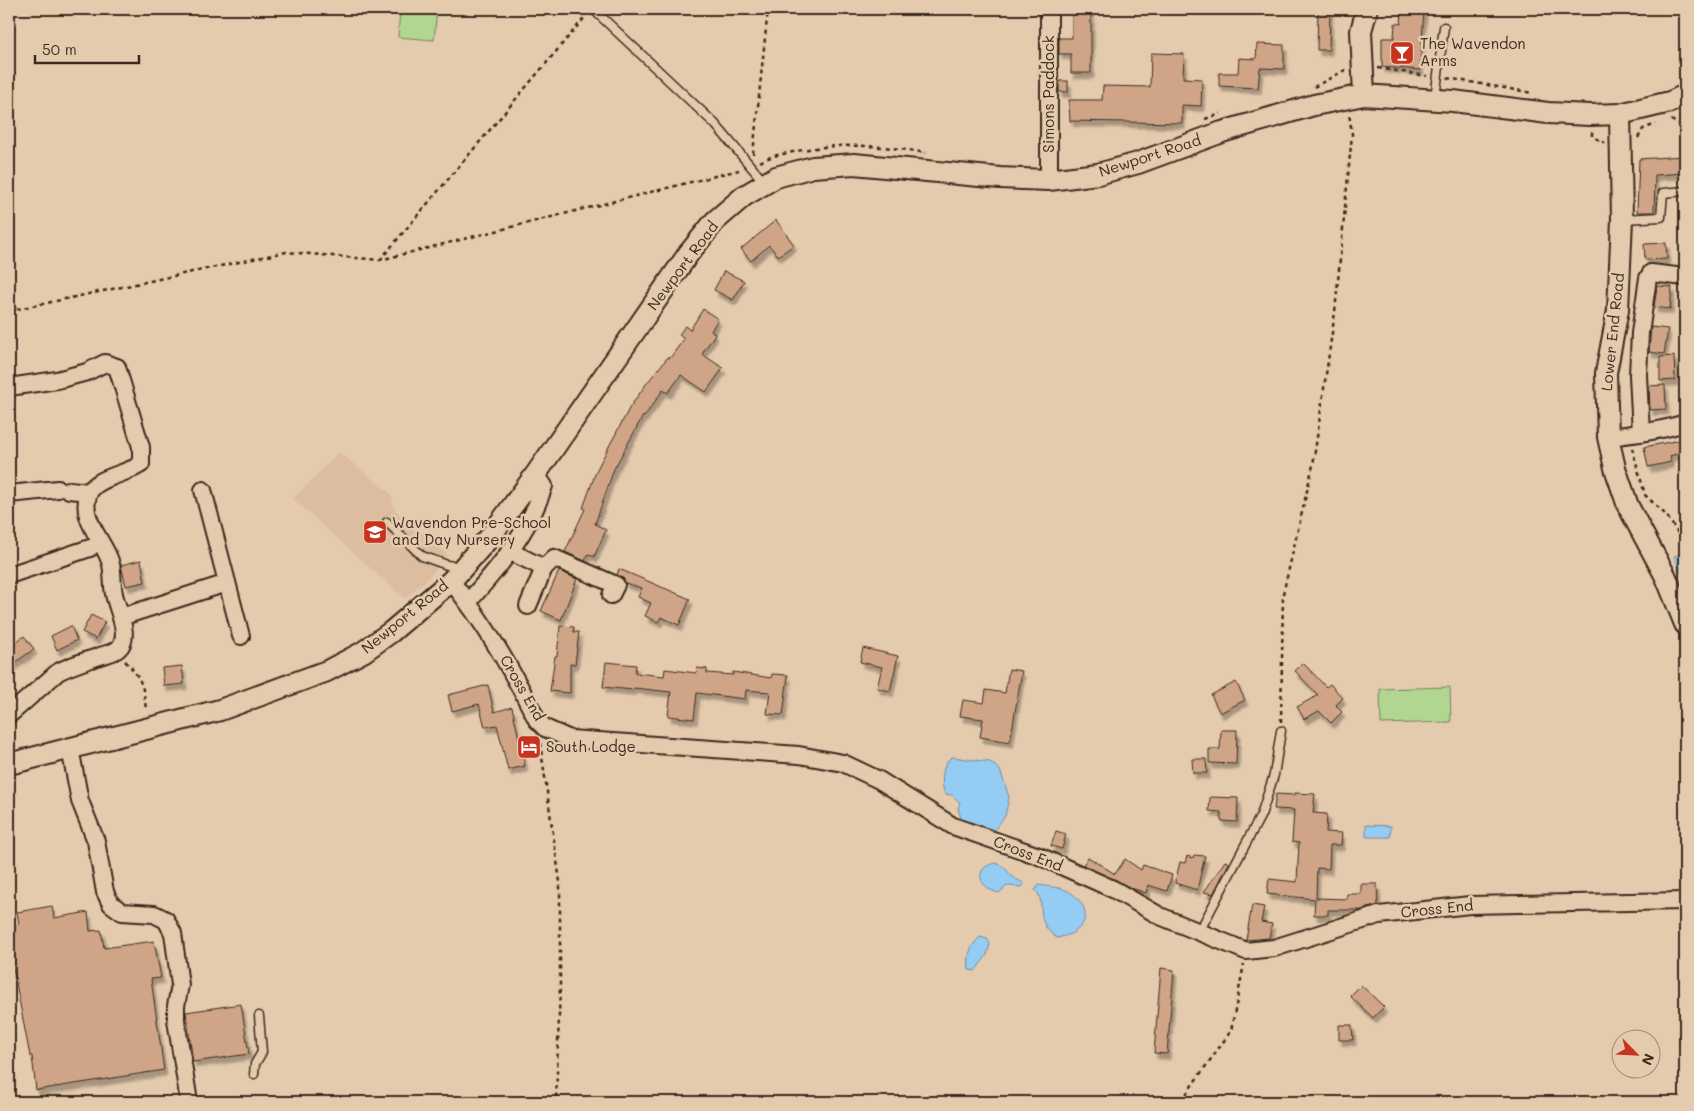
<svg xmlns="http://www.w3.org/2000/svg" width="1694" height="1111" font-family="Mali,sans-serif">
<defs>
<filter id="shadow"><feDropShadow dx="3" dy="5.5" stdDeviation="1" flood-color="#0004"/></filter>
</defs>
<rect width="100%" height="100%" fill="#e5cbad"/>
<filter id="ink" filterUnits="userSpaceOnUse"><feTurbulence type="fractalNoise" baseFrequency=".02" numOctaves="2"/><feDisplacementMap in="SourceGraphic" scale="10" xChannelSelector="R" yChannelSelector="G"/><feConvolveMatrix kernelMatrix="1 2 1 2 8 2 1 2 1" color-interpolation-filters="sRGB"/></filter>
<g filter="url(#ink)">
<path fill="#dcbd9f" d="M339,452L391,494L394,509L448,555L429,577L405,599L293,499Z"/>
<g fill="#b1d692" stroke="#768058">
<path d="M400,9H437L434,40L398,37Z"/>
<path d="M1450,687L1451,722L1381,724L1380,689Z"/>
</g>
<g fill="#95ccf4" stroke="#718b9e">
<path d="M1685,553V582L1674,556Z"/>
<path d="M952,757L990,762L1000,770L1009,797L1005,816L991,834L982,826L963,824L958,809L960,803L952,795L945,794C940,784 942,762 952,757Z"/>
<path d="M1366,825L1391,826L1390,837H1366Z"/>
<path d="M995,863C1010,868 1005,872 1014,878C1018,881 1021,880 1024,884L1022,887L1007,886L999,893C978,888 973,868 995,863Z"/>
<path d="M1039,885C1048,887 1062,887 1070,892C1082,900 1092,916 1079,928C1074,934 1065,936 1057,938C1032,921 1048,902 1035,890Z"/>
<path d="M980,937L987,939L990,944L987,955L975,971L969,970C967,956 970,946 980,937Z"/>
</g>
<g fill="#d0a587" stroke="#3b2a1e" filter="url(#shadow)">
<path d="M1072,9H1091V73H1071V54H1059V38H1072Z"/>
<path d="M1318,9H1330L1329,50H1317Z"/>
<path d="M1402,9L1424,10L1420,70L1382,67V38H1394L1395,23L1401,24Z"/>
<path d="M1257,44L1284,45V69L1260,68L1258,88L1219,86V73H1238L1239,58L1256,59Z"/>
<path d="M1151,53L1184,54L1183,78L1202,79L1201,106L1182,105V123L1070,121L1069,100H1102L1103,86L1150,87Z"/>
<rect x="1059" y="81" width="9" height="11"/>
<path d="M1683,156L1685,173L1655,175L1654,212H1637L1639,159Z"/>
<path d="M776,220L794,245L778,256L769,245L751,261L741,249Z"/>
<path d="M1666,243L1667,259L1645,260L1644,244Z"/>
<path d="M724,271L744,281L733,300L714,290Z"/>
<path d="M1657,286L1672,287L1670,309L1654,307Z"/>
<path d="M703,309L718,319L711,331L715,334L702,354L723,368L706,392L681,375L668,393L663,390L644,417L643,416L614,469L595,524L606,530L594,557L588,554L585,561L565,552L585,509L583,508L597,469L630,407L647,383L668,357L670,358L684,339L679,335L685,326L690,330Z"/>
<path d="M1651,327L1668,329L1664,354L1649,352Z"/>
<path d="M1674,356L1675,380L1660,381V357Z"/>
<path d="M1665,385L1666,409L1650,410L1649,386Z"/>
<path d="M1685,439V451L1670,456L1671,462L1648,467L1644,447Z"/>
<path d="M141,560L145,582L126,586L121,565Z"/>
<path d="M619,569L690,599L679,625L661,617L658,622L645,616L651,603L638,597L642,588L625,583L624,579L617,575Z"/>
<path d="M559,571L577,579L561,620L541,611Z"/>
<path d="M91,615L105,622L96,639L82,632Z"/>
<path d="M71,626L77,640L57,650L51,636Z"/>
<path d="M560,626L574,627V632H579L575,664H570V693L550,691L555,656H557Z"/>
<path d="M24,636L34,649L9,667V647Z"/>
<path d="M863,648L898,656L890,691L877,688L882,667L860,662Z"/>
<path d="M606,662L636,665L635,673L664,676L665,669L696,673L697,668L707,669V673L733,675V672L771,678L772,674L788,675L783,715L767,714L770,692L746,690L745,699L697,693L694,719L668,716L671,692L634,688L633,690L603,687Z"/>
<path d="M1303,663L1326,687L1330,684L1343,698L1336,705L1342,712L1331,723L1319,711L1304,719L1297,707L1318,695L1295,671Z"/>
<path d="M182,666L184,684L164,686L162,668Z"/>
<path d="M1009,669L1022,671L1010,742L980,737L983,719L960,716L963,700L984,703L986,690L1005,693Z"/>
<path d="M1236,682L1245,700L1220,713L1211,695Z"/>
<path d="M488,685L494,712L512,707L525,766L508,770L497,725L485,727L479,704L452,711L448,695Z"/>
<path d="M1221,730H1237L1236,764L1209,763V749H1220Z"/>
<path d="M1192,759H1206L1207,773H1193Z"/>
<path d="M1295,793L1315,794L1313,813L1327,814L1326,832L1342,833L1341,845H1330L1329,869L1317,868L1316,898L1347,899V894H1361V884H1377L1378,905L1361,910H1328V915H1314L1315,899L1267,894L1269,879L1297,882L1299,843L1292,842L1294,810L1274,809L1276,794L1295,795Z"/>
<path d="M1210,797L1238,798L1237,822L1221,821V812L1209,811Z"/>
<path d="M1056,831L1066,834L1062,849L1051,846Z"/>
<path d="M1194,855L1205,856L1197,890L1175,883L1180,862L1185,863L1187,856L1193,858Z"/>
<path d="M1088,857L1115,874L1125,859L1141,870L1143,865L1172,875L1167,891L1148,885L1146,893L1131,888L1083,865Z"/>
<path d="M1225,861L1229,863L1213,894L1204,892Z"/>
<path d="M1252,905L1264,907L1261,922L1272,924L1269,938L1246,940Z"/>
<path d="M52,906L54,918L88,912L90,931L101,930L104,948L154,941L161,978L151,979L164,1070L36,1090L32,1056H30L9,947V926L19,924L17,912Z"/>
<path d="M1161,968L1174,970L1167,1054L1154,1053Z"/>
<path d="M1361,985L1384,1007L1373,1018L1350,996Z"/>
<path d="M241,1004L249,1054L193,1062L186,1012Z"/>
<path d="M1339,1025H1352L1353,1040H1339Z"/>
</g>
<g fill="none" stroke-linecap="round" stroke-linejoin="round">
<defs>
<g id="service">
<path d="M593,9L715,124L764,182"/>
<path d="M1435,98L1444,27"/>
<path d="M1624,219L1661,217L1663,193L1685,191"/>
<path d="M387,522L422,556L447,565L461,567"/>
<path d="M1199,932L1261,815L1274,775L1281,731"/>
<path d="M254,1074L255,1064L262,1052L259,1016"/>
</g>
<g id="minor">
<path d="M1049,9V180"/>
<path d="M9,387L57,380L87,372L105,363L117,367L141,447V464C128,474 96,477 89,493C78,519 105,541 111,564C113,574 112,584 114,594C117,609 132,637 118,649C113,653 106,654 100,656C86,661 71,665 58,672L9,715"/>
<path d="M1641,433L1638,375L1640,333L1648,278L1651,273L1685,277"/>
<path d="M1608,437C1634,434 1660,431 1685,423"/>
<path d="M69,490L89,492"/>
<path d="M203,490L241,636"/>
<path d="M9,494L58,489"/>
<path d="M511,552L544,568"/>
<path d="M9,575L90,548"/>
<path d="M451,581C486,624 512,671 537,720L545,728L570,739L799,755L843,763L879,780L953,826L1039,856L1113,889L1160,916L1246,951L1274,948L1379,915L1470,905L1685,901"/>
<path d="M468,602C500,566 529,532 544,486L536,474"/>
<path d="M528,606L544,568L554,558L616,585L611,595"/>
<path d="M121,617L227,583"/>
<path d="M70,748L80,801L96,841L105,892L111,904L122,912L154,914L166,920L173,933L180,985L176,1006V1020L189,1102"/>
</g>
<g id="tertiary">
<path d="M1364,95L1361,31L1367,9"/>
<path d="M1620,114L1622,219L1618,310L1606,373L1608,437L1615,468L1628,506L1666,577L1685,624"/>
<path d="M9,764L220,710L327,671L363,652L391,632L451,581L489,538L536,474L689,253L715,221L744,196L776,177L813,167L854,164L1000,178L1049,180L1098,174L1138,163L1222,132L1314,105L1364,95L1453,101L1548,113L1590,115L1620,114L1670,102L1685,95"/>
</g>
</defs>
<use href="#service" stroke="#3b2a1e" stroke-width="11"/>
<use href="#minor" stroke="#3b2a1e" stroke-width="20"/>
<use href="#tertiary" stroke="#3b2a1e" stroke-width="24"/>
<g stroke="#3b2a1e" stroke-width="2.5" stroke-dasharray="4 4" stroke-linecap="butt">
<path d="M1378,68L1427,76"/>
<path d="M1447,78L1533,93"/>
<path d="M1314,87L1347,69"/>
<path d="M1205,119L1221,114"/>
<path d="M1671,120L1685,127"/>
<path d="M1592,132V136L1605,143"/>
<path d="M1638,138L1643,129L1656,124"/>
<path d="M753,154L768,9"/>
<path d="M760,162C770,156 781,154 793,152C837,142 882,145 926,153"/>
<path d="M380,260L586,16"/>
<path d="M9,311L286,252L380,260L739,170"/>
<path d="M1632,448L1645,495L1666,515L1680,536L1685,539"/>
<path d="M125,661C142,678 144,688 146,711"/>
<path d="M1281,722L1283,594L1313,465L1335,312L1352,134L1349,113"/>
<path d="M540,743L560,882V986L556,1102"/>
<path d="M1183,1102L1188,1091L1231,1031L1244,964"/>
</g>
<use href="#service" stroke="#e5cbad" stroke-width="8"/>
<use href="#minor" stroke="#e5cbad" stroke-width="16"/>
<use href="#tertiary" stroke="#e5cbad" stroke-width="20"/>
</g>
</g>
<defs>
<symbol id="bar-square" viewBox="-11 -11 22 22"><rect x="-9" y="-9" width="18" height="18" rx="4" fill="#c8321e" stroke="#e5cbad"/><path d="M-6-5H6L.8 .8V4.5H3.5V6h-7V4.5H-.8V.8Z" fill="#fff"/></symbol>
<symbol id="school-square" viewBox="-11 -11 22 22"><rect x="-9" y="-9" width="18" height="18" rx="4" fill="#c8321e" stroke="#e5cbad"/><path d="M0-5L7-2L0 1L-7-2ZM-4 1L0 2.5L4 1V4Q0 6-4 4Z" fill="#fff"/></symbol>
<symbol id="hotel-square" viewBox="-11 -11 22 22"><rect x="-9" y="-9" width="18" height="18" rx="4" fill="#c8321e" stroke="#e5cbad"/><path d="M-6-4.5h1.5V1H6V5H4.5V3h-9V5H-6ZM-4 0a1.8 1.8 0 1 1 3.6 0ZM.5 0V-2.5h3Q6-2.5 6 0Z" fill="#fff"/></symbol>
</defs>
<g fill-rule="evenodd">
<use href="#bar-square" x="1388" y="39" width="28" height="28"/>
<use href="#school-square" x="361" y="518" width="28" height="28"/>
<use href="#hotel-square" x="515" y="733" width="28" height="28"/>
</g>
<g text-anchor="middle" stroke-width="5" stroke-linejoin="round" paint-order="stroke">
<g font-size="15" fill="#3b2a1e" stroke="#e5cbad" text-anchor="start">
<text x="1420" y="49">The Wavendon<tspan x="1420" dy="17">Arms</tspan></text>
<text x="392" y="528">Wavendon Pre-School<tspan x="392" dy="17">and Day Nursery</tspan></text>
<text x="546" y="752">South Lodge</text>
</g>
<g font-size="15" fill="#3b2a1e" stroke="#e5cbad">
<text transform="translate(1049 94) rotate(-90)" y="5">Simons Paddock</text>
<text transform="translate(1150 156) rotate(-18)" y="5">Newport Road</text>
<text transform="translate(683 266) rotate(-53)" y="5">Newport Road</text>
<text transform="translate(1613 332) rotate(-84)" y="5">Lower End Road</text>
<text transform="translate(405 617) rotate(-39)" y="5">Newport Road</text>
<text transform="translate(522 688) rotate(60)" y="5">Cross End</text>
<text transform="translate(1028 854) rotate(21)" y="5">Cross End</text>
<text transform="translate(1437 909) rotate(-6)" y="5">Cross End</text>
</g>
</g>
<rect width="1694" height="1111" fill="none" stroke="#e5cbad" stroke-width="30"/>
<rect x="15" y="15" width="1664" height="1081" fill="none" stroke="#3b2a1e" stroke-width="2" filter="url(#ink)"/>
<g transform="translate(1636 1054) rotate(114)"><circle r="24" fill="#e5cbad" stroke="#a18b74"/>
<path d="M0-4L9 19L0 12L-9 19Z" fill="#c8321e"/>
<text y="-8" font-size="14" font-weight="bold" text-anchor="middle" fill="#3b2a1e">N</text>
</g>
<path d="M35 55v8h104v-8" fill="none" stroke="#3b2a1e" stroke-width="2.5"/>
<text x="42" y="55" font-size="15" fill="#3b2a1e" stroke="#e5cbad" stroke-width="4" paint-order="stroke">50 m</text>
</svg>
